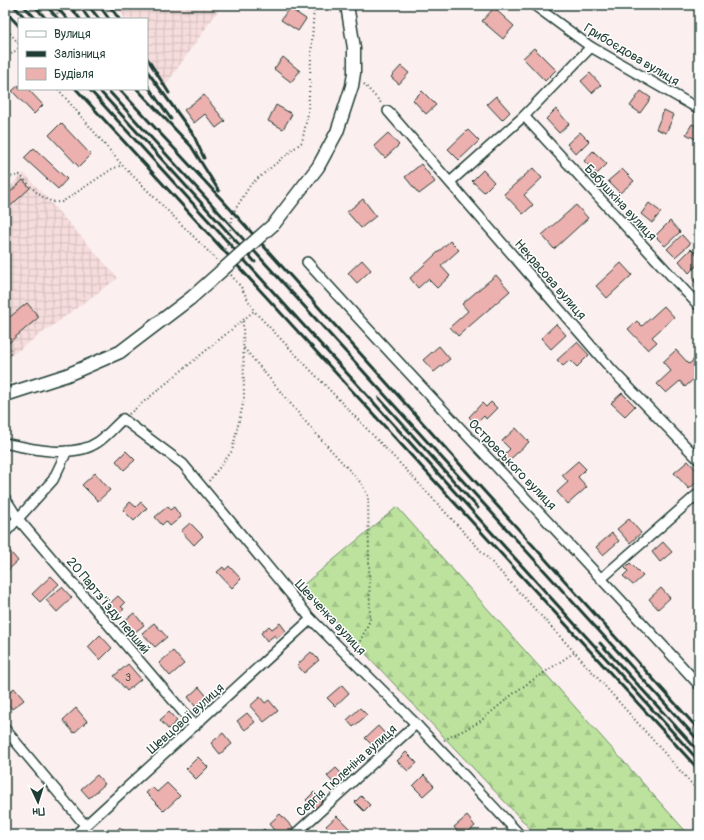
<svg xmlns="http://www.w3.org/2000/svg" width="704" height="840" font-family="Pangolin,sans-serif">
<defs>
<pattern id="industrial-grid" width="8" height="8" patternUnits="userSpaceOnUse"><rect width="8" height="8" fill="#f6dcdc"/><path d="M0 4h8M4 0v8" fill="none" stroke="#d2bebd"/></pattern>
<pattern id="forest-firs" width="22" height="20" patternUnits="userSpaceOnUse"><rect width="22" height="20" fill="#bce29d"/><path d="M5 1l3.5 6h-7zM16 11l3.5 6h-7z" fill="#a1c388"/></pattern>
</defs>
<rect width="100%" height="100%" fill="#fbefef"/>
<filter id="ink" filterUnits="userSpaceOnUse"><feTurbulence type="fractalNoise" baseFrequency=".025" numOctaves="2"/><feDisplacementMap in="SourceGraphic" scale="8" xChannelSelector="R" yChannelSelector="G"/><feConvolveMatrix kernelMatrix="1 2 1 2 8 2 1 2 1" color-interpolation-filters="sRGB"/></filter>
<g filter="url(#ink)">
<g fill="url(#industrial-grid)">
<path d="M117,5H222L165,86L147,56V19H125Z"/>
<path d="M24,173L118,278L5,360V191Z"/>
</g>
<path fill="url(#forest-firs)" stroke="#6e9068" d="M397,507L689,835H536L302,586Z"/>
<g fill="#ecb0ae" stroke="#1f3d34">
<path d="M289,8L306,19L298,31L281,20Z"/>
<path d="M494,8L514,26L503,39L482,21Z"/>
<path d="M534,48L556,70L545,81L523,58Z"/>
<path d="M283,57L300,71L291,82L274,69Z"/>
<path d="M401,66L409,73L399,84L391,77Z"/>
<path d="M590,73L601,85L592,93L581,81Z"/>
<path d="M19,85V89H28L43,105L34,114L12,91Z"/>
<path d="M422,91L436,105L426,114L413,100Z"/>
<path d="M641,91L651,98L640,113L630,106Z"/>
<path d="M204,95L225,121L216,128L205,114L194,123L184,110Z"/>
<path d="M496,96L510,112L502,120L487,104Z"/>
<path d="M276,105L292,114L283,129L268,121Z"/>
<path d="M556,109L569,124L559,133L546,119Z"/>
<path d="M664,110L674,115L666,133L656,129Z"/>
<path d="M61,123L91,155L79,167L49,135Z"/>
<path d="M692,124L699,127V141L686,134Z"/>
<path d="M468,130L479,141L459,160L448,149Z"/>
<path d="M580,132L589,141L576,154L567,144Z"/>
<path d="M388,133L399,145L385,158L374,146Z"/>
<path d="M34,148L67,179L58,189L24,158Z"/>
<path d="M593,151L607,164L597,174L584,161Z"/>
<path d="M421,164L435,182L419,194L405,177Z"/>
<path d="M533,168L542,178L524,195L533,205L523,214L504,194Z"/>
<path d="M622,169L634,181L620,193L608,181Z"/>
<path d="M483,170L494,182L484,192L472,181Z"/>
<path d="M23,180L30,188L5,211V197Z"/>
<path d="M363,199L376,216L361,228L347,212Z"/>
<path d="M649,203L661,212L652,223L641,214Z"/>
<path d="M576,205L588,218L554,249L542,235Z"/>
<path d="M670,221L680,232L665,246L655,236Z"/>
<path d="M682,235L690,244L675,257L667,249Z"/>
<path d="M450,241L459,250L441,266L450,276L437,288L428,279L418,288L410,278Z"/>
<path d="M691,249L699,257V263L689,273L679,261Z"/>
<path d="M362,260L371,270L357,283L348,273Z"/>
<path d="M621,263L632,275L607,298L596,286Z"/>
<path d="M699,274V286L693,280Z"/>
<path d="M496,275L510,291L458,336L450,327L468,311L462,304Z"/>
<path d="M27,303L39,317L5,346V321Z"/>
<path d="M664,306L674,317L652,337L657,342L648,350L628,329L637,321L642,326Z"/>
<path d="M556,324L566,335L551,349L541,338Z"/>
<path d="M577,342L589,355L577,367L570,360L563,366L557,360Z"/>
<path d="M439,346L450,359L434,372L423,360Z"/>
<path d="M676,350L689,364L699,355V374L685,387L680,381L666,393L657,384L671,371L663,362Z"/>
<path d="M622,393L635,406L625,416L611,403Z"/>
<path d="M491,402L497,408L486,419L484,416L476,424L469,417L482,403L486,407Z"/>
<path d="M516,428L529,442L503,466L498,461L510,449L502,441Z"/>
<path d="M126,451L135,460L124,470L116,461Z"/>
<path d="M578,461L586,469L578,477L587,487L568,504L557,492L568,482L562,475Z"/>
<path d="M688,461L699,473V480L689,489L674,473Z"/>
<path d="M95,473L110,490L98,501L82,485Z"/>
<path d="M130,502L136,507L141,502L147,508L134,521L123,510Z"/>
<path d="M168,506L170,510L174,507L181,517L170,526L166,521L162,525L155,517Z"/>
<path d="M629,519L641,533L630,543L617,529Z"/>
<path d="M190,523L203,536L194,545L181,531Z"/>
<path d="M612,533L619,541L603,555L596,547Z"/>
<path d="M663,542L672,552L660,562L652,552Z"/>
<path d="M8,549L18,561L5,573V551Z"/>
<path d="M630,563L643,576L633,585L623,576L628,571L625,568Z"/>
<path d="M229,566L241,579L232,588L217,572L223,567L225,570Z"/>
<path d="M51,576L59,584L40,602L32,594Z"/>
<path d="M62,587L72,598L57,612L46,600Z"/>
<path d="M661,588L670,598L658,609L649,599Z"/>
<path d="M118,596L125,603L121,607L124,609L117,616L107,606Z"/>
<path d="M134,613L144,625L134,633L124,621Z"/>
<path d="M154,623L167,637L155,647L142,633Z"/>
<path d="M280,623L286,631L277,638L275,635L267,641L261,633L269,626L272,629Z"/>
<path d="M100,635L112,648L100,660L88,647Z"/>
<path d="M173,651L184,664L170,676L159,663Z"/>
<path d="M311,652L319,660L304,673L297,665Z"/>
<path d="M128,664L141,679L127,691L114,676Z"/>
<path d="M342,685L349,693L335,706L327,698Z"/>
<path d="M199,687L210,700L198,710L188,697Z"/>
<path d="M14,688L24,700L12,709L5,700V696Z"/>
<path d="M260,697L265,703L269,700L278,711L264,722L250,706Z"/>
<path d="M76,708L87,721L74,733L63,720Z"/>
<path d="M360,708L367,715L353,727L347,720Z"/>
<path d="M169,712L177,721L168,729L160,720Z"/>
<path d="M247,713L255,722L245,730L237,721Z"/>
<path d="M378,726L388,737L376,749L365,738Z"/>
<path d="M223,733L232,744L220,754L211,743Z"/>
<path d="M406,752L417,763L408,771L397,761Z"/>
<path d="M198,757L208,767L196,779L186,769Z"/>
<path d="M336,768L346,778L337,787L327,776Z"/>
<path d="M97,775L105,784L89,798L81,789Z"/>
<path d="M424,775L434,786L423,796L413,786Z"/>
<path d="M167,783L180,796L164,811L146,793L152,787L157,792Z"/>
<path d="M314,792L323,801L315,809L306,800Z"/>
<path d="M361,796L370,805L364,811L355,802Z"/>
<path d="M280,814L293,828L285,835H278L269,824Z"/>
<path d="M337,816L351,830L346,835H335L326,826Z"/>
<path d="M467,816L475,826L465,835H460L454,827Z"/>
<path d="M120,827L128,835H114L113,834Z"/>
<path d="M264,829L270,835H257Z"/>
</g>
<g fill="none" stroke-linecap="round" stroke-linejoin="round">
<defs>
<g id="street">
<path d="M534,5L591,47L699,109"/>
<path d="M388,111L612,370L699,460"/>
<path d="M524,116L699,306"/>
<path d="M450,182L524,116L591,47"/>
<path d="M307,262C436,405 570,543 699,685"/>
<path d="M5,443C31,449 74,459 98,442C107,436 114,427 123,419L183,464L311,619L416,724L520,835"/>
<path d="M5,498L19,520L195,726"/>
<path d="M5,533L53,480L67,451"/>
<path d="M602,578L699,493"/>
<path d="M5,729L85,825"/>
<path d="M75,835L311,619"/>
<path d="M294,835L416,724"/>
</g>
<g id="secondary">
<path d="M274,224L318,167L337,132L352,86L354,73V48L347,5"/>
<path d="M5,395L67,375L120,352L191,298"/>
</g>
</defs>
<use href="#street" stroke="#1f3d34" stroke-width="12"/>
<use href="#secondary" stroke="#1f3d34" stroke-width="15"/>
<g stroke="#1f3d34" stroke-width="2" stroke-dasharray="1 3" stroke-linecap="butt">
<path d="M51,19L66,5"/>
<path d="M5,27L19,44"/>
<path d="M5,59L19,48"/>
<path d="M364,84L382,104"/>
<path d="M58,89L122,165"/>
<path d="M5,181L9,177L20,175C32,187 43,204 62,202L112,169L122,165L217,260"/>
<path d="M224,253L228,243L233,213L251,184L302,142L308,113L314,5"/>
<path d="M231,275L241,287L254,311"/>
<path d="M244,348L310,427L361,483L368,496L370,620L356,650"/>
<path d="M129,414L254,311L411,475L579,657L699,792"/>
<path d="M209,481L232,451L244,400L243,320"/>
<path d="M444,740L478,723L518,690L575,652"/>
</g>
<use href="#street" stroke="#fff" stroke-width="9"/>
<use href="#secondary" stroke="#fff" stroke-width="12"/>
<g stroke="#1f3d34" stroke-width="3">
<path d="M13,5L26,19"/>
<path d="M23,5L36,19"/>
<path d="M34,5L46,19"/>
<path d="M46,5L58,19"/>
<path d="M55,5L67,19"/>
<path d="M69,5L80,19"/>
<path d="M79,5L89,19"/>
<path d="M88,5L99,19"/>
<path d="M99,5L109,19"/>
<path d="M109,5L119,19"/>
<path d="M5,11L19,26"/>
<path d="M147,58L169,93"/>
<path d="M147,71L193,134L204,158"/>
<path d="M147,85L171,119"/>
<path d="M76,89L699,770"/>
<path d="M89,89L699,761"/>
<path d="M98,89L255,262"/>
<path d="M107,89L699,741"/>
<path d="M119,89L224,202L699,730"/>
<path d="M137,89L191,146L219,191"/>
<path d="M379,398L478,508"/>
<path d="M600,643L699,752"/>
</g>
<defs>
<path id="secondary-bridge" d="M191,298L274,224"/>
</defs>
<use href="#secondary-bridge" stroke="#1f3d34" stroke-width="15" stroke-linecap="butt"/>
<use href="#secondary-bridge" stroke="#fff" stroke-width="12"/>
</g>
</g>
<g text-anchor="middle" stroke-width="3" stroke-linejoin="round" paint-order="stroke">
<g font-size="11" fill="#525a52">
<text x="128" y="681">3</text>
</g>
<g font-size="13" fill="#1f3d34" stroke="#fff">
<text transform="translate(632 54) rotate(31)" y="5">Грибоєдова вулиця</text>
<text transform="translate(621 202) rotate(47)" y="5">Бабушкіна вулиця</text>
<text transform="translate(551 279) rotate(49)" y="5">Некрасова вулиця</text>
<text transform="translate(513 464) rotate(46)" y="5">Островського вулиця</text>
<text transform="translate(109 605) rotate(50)" y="5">20 Партз'їзду перший</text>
<text transform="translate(331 617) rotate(47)" y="5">Шевченка вулиця</text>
<text transform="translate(185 718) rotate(-42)" y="5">Шевцової вулиця</text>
<text transform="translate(346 770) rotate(-42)" y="5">Сергія Тюленіна вулиця</text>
</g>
</g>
<rect width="704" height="840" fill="none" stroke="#fff" stroke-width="20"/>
<rect x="10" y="10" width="684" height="820" fill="none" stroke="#1f3d34" stroke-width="1.5" filter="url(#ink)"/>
<rect x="18" y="18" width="130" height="72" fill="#ffffff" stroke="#a5b1ae"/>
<rect x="26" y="31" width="20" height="6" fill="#ffffff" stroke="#a5b1ae"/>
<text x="54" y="38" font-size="12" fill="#1f3d34">Вулиця</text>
<rect x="26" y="51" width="20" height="6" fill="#1f3d34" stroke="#a5b1ae"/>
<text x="54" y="58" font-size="12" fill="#1f3d34">Залізниця</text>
<rect x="26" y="68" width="20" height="12" fill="#ecb0ae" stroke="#a5b1ae"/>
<text x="54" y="78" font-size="12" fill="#1f3d34">Будівля</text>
<g transform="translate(38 802) rotate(176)" stroke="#ffffff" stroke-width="3" paint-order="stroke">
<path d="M0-3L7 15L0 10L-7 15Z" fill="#1f3d34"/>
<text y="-6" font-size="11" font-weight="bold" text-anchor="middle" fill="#1f3d34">Пн</text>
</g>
</svg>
